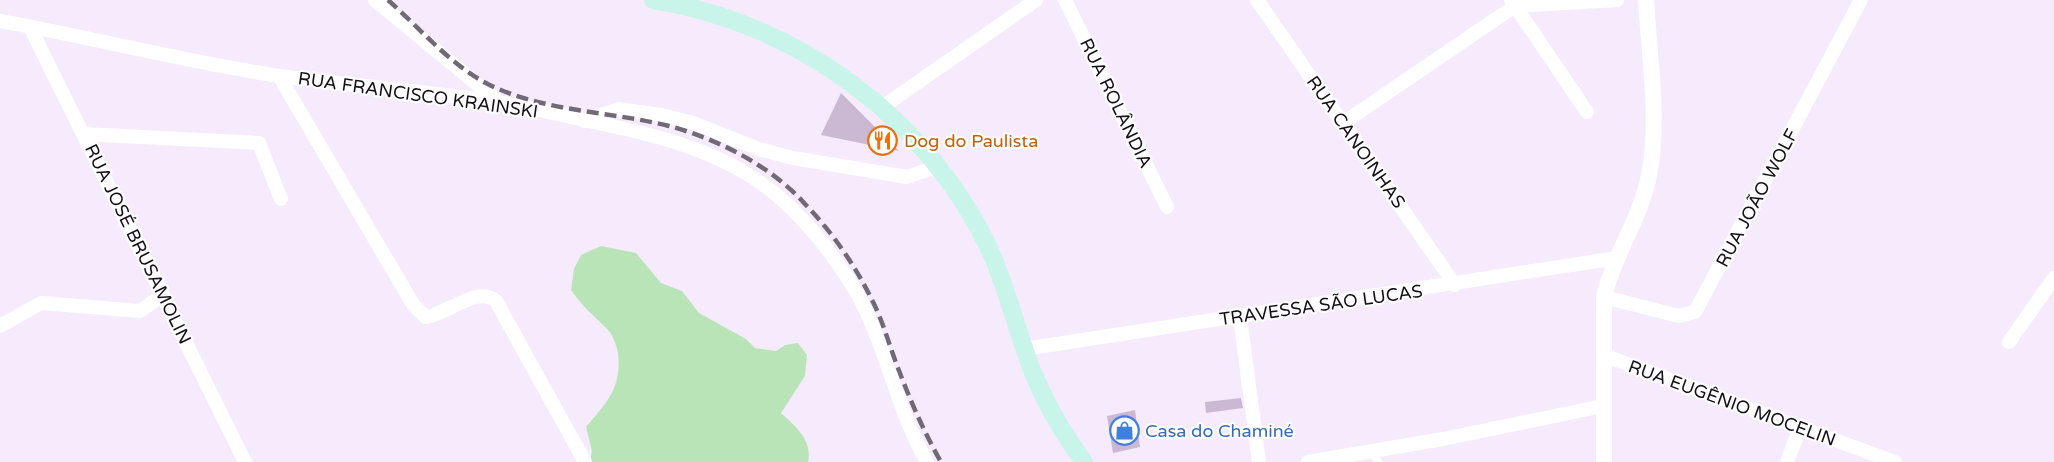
<svg xmlns="http://www.w3.org/2000/svg" width="2054" height="462" font-family="'Varela Round',sans-serif">
<rect width="100%" height="100%" fill="#f6ebfc"/>
<path fill="#b9e4b8" d="M601,246L636,253L661,283L682,291L699,313L746,339L755,348L776,351L785,345L798,343L807,355L805,376L781,413C795,426 813,440 808,462H590L592,451L586,427C607,402 622,388 618,353C616,344 613,334 606,328C593,315 582,306 571,290L574,269L581,255Z"/>
<g fill="#cbb9d4">
<path d="M841,93L899,151L821,135Z"/>
<path d="M1241,398L1243,408L1206,413L1205,402Z"/>
<path d="M1135,410L1140,447L1113,453L1107,416Z"/>
</g>
<g fill="none" stroke-linecap="round" stroke-linejoin="round">
<path stroke="#fff" stroke-width="7" d="M1370,452L1379,462"/>
<g stroke="#fff" stroke-width="14">
<path d="M375,0L495,99"/>
<path d="M1065,0L1167,207"/>
<path d="M1257,0L1455,285"/>
<path d="M1511,0L1587,112"/>
<path d="M0,21C94,38 185,62 280,76C352,86 424,91 496,102C526,106 555,114 584,120C659,136 735,152 791,208C817,234 841,265 859,297C887,349 897,410 927,462"/>
<path d="M30,27L245,462"/>
<path d="M279,76L414,306L426,317C447,314 478,285 496,301L585,462"/>
<path d="M881,108L1036,0"/>
<path d="M584,121L618,109L662,115L693,123L759,149L793,158L907,177L936,167"/>
<path d="M1343,123L1515,6L1617,0"/>
<path d="M83,134L259,143L281,199"/>
<path d="M1604,297L1679,316L1695,312L1861,0"/>
<path d="M1240,317L1259,462"/>
<path d="M0,326L41,303L140,311L163,295"/>
<path d="M2009,342L2054,278"/>
<path d="M1024,349L1617,258"/>
<path d="M1603,355L1895,462"/>
<path d="M1308,462L1443,439L1603,406"/>
<path d="M1787,462L1800,428"/>
</g>
<path stroke="#fff" stroke-width="16" d="M1604,462V297C1614,254 1641,218 1649,175C1660,122 1649,55 1646,0"/>
<path stroke="#c9f4e9" stroke-width="18" d="M653,0C797,22 932,121 992,255C1009,294 1018,336 1034,375C1047,406 1064,435 1084,462"/>
<path stroke="#716975" stroke-width="4.5" stroke-dasharray="12 6" stroke-linecap="butt" d="M388,0C423,31 457,73 501,90C554,112 613,112 669,126C718,139 771,166 805,204C832,232 855,265 872,300C883,321 889,345 898,368C910,400 924,432 941,462"/>
</g>
<defs>
<symbol id="restaurant-ring" viewBox="-11 -11 22 22"><circle r="9.5" fill="#fdfdfd" stroke="#e8710a" stroke-width="1.5"/><path d="M-5-6h1v4h1v-4h1v4h1v-4h1v5L-1.5 .5V6h-2V.5L-5-1ZM5-6V6H3V1.5H1.5Q1.5-4 5-6Z" fill="#e8710a"/></symbol>
<symbol id="shop-ring" viewBox="-11 -11 22 22"><circle r="9.5" fill="#fdfdfd" stroke="#3f7fe0" stroke-width="1.5"/><path d="M-5-2.5h2.3a2.7 3.5 0 0 1 5.4 0H5L5.5 6h-11ZM-1.5-2.5h3a1.5 2.3 0 0 0-3 0Z" fill="#3f7fe0"/></symbol>
</defs>
<g fill-rule="evenodd">
<use href="#restaurant-ring" x="866" y="124" width="33" height="33"/>
<use href="#shop-ring" x="1108" y="414" width="33" height="33"/>
</g>
<g text-anchor="middle" stroke-width="4.5" stroke-linejoin="round" paint-order="stroke">
<g font-size="18" fill="#140e17" stroke="#fdfdfd">
<text transform="translate(418 95) rotate(8)" y="6">RUA FRANCISCO KRAINSKI</text>
<text transform="translate(1116 103) rotate(64)" y="6">RUA ROLÂNDIA</text>
<text transform="translate(1356 142) rotate(55)" y="6">RUA CANOINHAS</text>
<text transform="translate(1757 198) rotate(-62)" y="6">RUA JOÃO WOLF</text>
<text transform="translate(138 244) rotate(64)" y="6">RUA JOSÉ BRUSAMOLIN</text>
<text transform="translate(1321 305) rotate(-8)" y="6">TRAVESSA SÃO LUCAS</text>
<text transform="translate(1732 403) rotate(20)" y="6">RUA EUGÊNIO MOCELIN</text>
</g>
<g font-size="18" fill="#c56008" stroke="#fdfdfd" text-anchor="start">
<text x="904" y="147">Dog do Paulista</text>
</g>
<g font-size="18" fill="#366cbe" stroke="#fdfdfd" text-anchor="start">
<text x="1145" y="437">Casa do Chaminé</text>
</g>
</g>
</svg>
